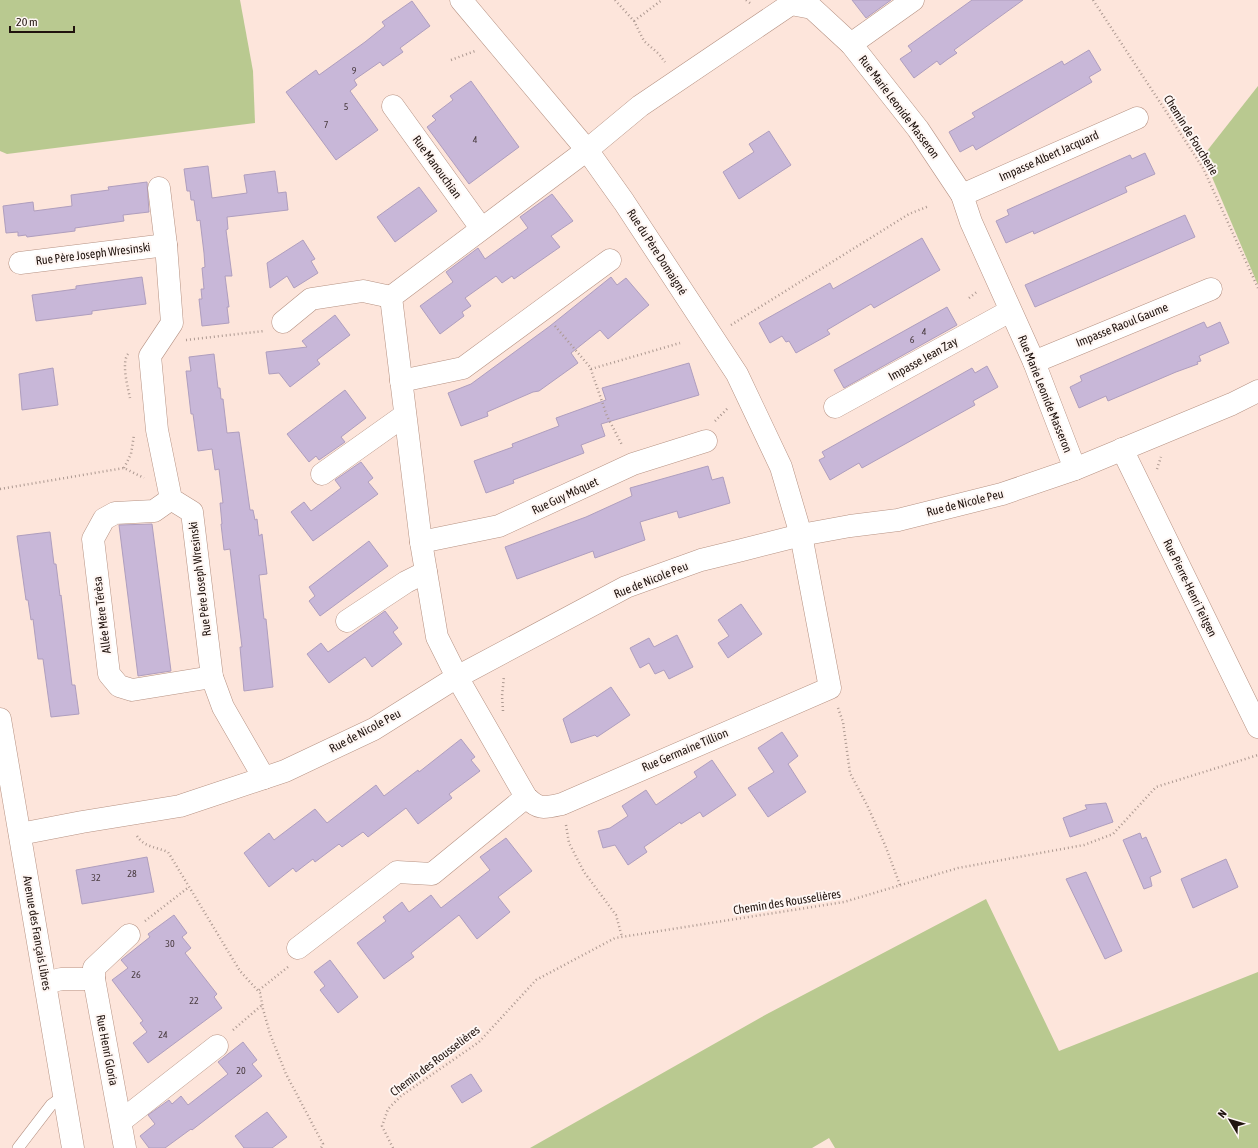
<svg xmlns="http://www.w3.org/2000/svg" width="1258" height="1148" font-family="'Asap Condensed',sans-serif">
<rect width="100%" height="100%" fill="#fde5db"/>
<g fill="#b9c990">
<path d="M0,0H240L253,71L255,123L7,154L0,151Z"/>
<path d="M1258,86V285L1203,156Z"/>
<path d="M986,899L1059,1051L1258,972V1148H835L829,1138L812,1148H530L767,1014Z"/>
</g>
<g fill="#c8b7d8" stroke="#af9ebe">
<path d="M852,0H891L866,18Z"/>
<path d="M972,0H1023L954,50L957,53L948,59L940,65L937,61L914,78L900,59L912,51L908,46Z"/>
<path d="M412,1L430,26L400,48L403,52L383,66L380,62L354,80L357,85L350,91L378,130L336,160L286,92L316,70L319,75L365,42L385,26L382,22Z"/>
<path d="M1089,50L1101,70L1089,77L1092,82L976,150L973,145L960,152L949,132L975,117L972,113L1062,61L1064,65Z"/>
<path d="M471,81L519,147L469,184L427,127L436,120L432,116L453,100L450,96Z"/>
<path d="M769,131L791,165L739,199L723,172L754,152L749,144Z"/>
<path d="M1145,153L1155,174L1125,187L1127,192L1034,234L1033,231L1006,243L996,221L1009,215L1007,210L1130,155L1132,159Z"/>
<path d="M208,166L212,198L247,193L244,175L275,171L278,193L286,192L288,210L227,217L228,229L226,230L232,276H225L229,307H227L229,323L202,326L199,299H202L201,289H204L202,268L205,267L204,253L200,220L197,221L194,200H191L190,191H187L184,169Z"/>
<path d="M147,182L149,212L123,215L124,221L75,228V231L27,237L26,235L18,236V232L6,233L3,206L33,202L34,211L72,206L71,195L109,190L108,187Z"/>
<path d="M419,187L437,211L395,242L377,217Z"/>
<path d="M552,194L573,221L551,236L560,247L514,279L512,276L502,283L496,276L465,298L471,306L462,312L464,316L440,334L420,306L453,282L446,272L478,248L485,259L528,228L520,217Z"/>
<path d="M1185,215L1195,237L1035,307L1025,285Z"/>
<path d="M922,238L940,270L874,308L871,304L827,330L830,334L796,353L789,341L786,342L782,336L770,343L759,323L830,283L833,289Z"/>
<path d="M303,240L315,259L311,261L318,273L294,288L287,276L270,288L267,263Z"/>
<path d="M142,277L146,304L92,311V314L36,321L32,295L76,289V286Z"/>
<path d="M611,277L617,285L626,278L649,305L608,339L600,330L571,353L578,363L539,391L533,392L487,412L488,416L461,426L448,393L471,384L550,326Z"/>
<path d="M947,307L957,325L844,388L834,370Z"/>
<path d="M335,315L350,335L317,360L320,364L290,387L279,373L269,374L266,352L307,347L302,341Z"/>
<path d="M1204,322L1207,328L1220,322L1229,343L1199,356L1201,361L1197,362L1198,364L1176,372L1108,401L1106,396L1079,408L1070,387L1082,381L1080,376Z"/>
<path d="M214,354L218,388H220L221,399H223L227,433L239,432L250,510H253L255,520L257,519L259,536L262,534L267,574L259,575L264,619H266L273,687L244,691L240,647H242L230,549L224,550L221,524H222L220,503H223L219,469L215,470L212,449L198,451L193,414H191L186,371H191L189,357Z"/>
<path d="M689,363L699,395L601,424L605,436L581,445L584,453L513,480L514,483L486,493L474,461L513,447L512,444L559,426L556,418L606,400L602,388Z"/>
<path d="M987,366L998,387L973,401L975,405L862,468L859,463L830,480L819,460L825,457L822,452L972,368L975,373Z"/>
<path d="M53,368L58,405L22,410L19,374Z"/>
<path d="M345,390L366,418L341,437L345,442L319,460L316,456L309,462L287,434Z"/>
<path d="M361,462L373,478L368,482L378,494L313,541L291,512L304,502L311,511L341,488L335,480Z"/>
<path d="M708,466L712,480L723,477L730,503L679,518L677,511L640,522L645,540L595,558L593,551L517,579L505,547L586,517L632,496L630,488Z"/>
<path d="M152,524L171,671L138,676L119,525Z"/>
<path d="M50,532L54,564H56L60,596L61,595L72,685H75L79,714L51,717L43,659H38L33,619L31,620L28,600H26L17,536Z"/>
<path d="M369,541L388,566L320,616L309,601L315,596L309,587Z"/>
<path d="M741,604L762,634L728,658L718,643L729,636L718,620Z"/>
<path d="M385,611L398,628L393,632L402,644L372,667L365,657L329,683L307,654L321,643L328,652Z"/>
<path d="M677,635L693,667L669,679L664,670L655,674L649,663L640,668L630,648L649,638L654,647Z"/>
<path d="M611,687L630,715L597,737L595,735L571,743L563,719Z"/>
<path d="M782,732L798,756L788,764L806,792L768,817L748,788L774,772L758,748Z"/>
<path d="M461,739L475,757L471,760L480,771L449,794L452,798L418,824L406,808L368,837L363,832L342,847L339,844L315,862L313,859L296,872L293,868L269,887L244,853L269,833L274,840L315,809L327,823L376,785L384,796L418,770L419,772Z"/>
<path d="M712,760L736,795L703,817L700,812L681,824L680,822L644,847L647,852L628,865L615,845L603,848L598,831L610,828L628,816L622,806L646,790L656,805L697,777L694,772Z"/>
<path d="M1106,803L1113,822L1070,837L1063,818L1087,809L1085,805Z"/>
<path d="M1140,833L1142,839L1146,837L1161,872L1150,877L1152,886L1144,889L1123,840Z"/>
<path d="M506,838L532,871L498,897L510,912L477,939L459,915L411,953L414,957L384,979L357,943L386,921L383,917L402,902L409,912L431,895L441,908L490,870L480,857Z"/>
<path d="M147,857L154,892L82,904L76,870Z"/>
<path d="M1226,859L1238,887L1193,908L1181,879Z"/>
<path d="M1086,872L1122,951L1105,959L1066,879Z"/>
<path d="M174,915L187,933L182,937L191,948L185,953L217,994L214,997L222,1008L148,1063L133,1043L147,1032L140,1023L143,1021L112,980L128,968L121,960L150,937L148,934Z"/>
<path d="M330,960L358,997L338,1013L320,990L325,986L314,972Z"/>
<path d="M243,1042L257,1060L252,1064L262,1076L192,1130L191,1129L165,1148H149L140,1136L155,1124L148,1115L169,1100L172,1104L181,1096L188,1105L228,1074L218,1062Z"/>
<path d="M471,1074L482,1091L462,1103L451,1086Z"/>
<path d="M267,1112L287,1137L272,1148H244L235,1136Z"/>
</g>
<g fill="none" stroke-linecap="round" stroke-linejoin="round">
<defs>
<path id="service" d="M18,1148L51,1105L65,1095"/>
<g id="minor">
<path d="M461,0L587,150L624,202L737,374L781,467L801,535L830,688L562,804C544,808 539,810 526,797L457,677L437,637L421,542L391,297L587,150L640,106L791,4L812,8L851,44L918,129L962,195L971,222L1034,362L1075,469"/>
<path d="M851,44L913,0"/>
<path d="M393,106L481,228"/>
<path d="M159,188L166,245L172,323L150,356L157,430L171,499L192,512L212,677L223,707L264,778"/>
<path d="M962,195L1137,118"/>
<path d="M20,263L166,245"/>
<path d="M283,322L311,299L363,291L391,297"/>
<path d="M1034,362L1211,289"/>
<path d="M401,381L463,368L610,260"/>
<path d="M835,407L1010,311"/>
<path d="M1122,449L1258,727"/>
<path d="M322,474L405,415"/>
<path d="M171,499L154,511L115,513L104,519L93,539L109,674L119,686L132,690L212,677"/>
<path d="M421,542L499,526L633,464L706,441"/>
<path d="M347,621L406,582L426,572"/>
<path d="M0,719L73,1148"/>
<path d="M20,834L82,822L180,806L285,771L374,729L457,677L626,587L701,560L742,550L801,535L850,526L898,520L1002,494L1075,469L1232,404L1258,391"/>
<path d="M298,948L397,872L432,874L526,797"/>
<path d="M46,983L61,979H94"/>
<path d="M121,1121L217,1046"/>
<path d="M125,1148L94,979V968L129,935"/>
</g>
</defs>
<use href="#service" stroke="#b69283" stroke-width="12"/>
<use href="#minor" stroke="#b69283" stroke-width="23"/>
<g stroke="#ac9890" stroke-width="2.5" stroke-dasharray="1 3" stroke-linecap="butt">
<path d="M615,0L634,21L644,41L659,54L665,62"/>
<path d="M746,0L750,3"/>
<path d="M1093,0L1203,168L1258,288"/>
<path d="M634,21L662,0"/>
<path d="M451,60L475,51"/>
<path d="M969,298L978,291"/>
<path d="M731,325L909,214L929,206"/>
<path d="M555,326L590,367L607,416L622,445"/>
<path d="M186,340L264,331"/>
<path d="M128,354C121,363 128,388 130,398"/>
<path d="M591,369L680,343"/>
<path d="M715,421L729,407"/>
<path d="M124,468L131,454L134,435"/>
<path d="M1157,469L1161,457"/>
<path d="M0,489L124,468L144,478"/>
<path d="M838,708L843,722L850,773L867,805L885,845L900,885"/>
<path d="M503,711L502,696L504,676"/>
<path d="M566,825L569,843L584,872L616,915L622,937"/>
<path d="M137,836C144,847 156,847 168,852L240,971L260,993L263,1009L270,1034L286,1074L323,1144L321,1148"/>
<path d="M145,921L189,887"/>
<path d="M259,990L288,967"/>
<path d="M233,1030L262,1005"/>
<path d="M393,1148L382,1126L388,1109L401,1096L479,1042L536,980L615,938L844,902L958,868L1084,845L1113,834L1156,787L1258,755"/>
</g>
<use href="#service" stroke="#fff" stroke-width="11"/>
<use href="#minor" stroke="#fff" stroke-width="22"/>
</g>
<g text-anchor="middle" stroke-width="4" stroke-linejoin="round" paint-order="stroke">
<g font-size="10" fill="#4a3c40">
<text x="354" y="74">9</text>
<text x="346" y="110">5</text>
<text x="326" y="128">7</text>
<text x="475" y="143">4</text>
<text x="924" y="335">4</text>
<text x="912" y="343">6</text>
<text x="132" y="877">28</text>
<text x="96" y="881">32</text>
<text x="170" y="947">30</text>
<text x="136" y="978">26</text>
<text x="194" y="1004">22</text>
<text x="163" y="1038">24</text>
<text x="241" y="1074">20</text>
</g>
<g font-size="12" fill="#20130e" stroke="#fef6f3">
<text transform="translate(899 107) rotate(53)" y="4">Rue Marie Leonide Masseron</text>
<text transform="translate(1191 135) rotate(58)" y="4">Chemin de Foucherie</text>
<text transform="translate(1049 156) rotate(-24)" y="4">Impasse Albert Jacquard</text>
<text transform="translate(437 167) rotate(54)" y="4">Rue Manouchian</text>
<text transform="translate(657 252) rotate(57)" y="4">Rue du Père Domaigné</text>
<text transform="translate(93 254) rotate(-7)" y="4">Rue Père Joseph Wresinski</text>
<text transform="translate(1122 325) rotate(-22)" y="4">Impasse Raoul Gaume</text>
<text transform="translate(923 359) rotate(-29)" y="4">Impasse Jean Zay</text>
<text transform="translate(1045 394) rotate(68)" y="4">Rue Marie Leonide Masseron</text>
<text transform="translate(565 496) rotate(-25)" y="4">Rue Guy Môquet</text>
<text transform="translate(965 503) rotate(-14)" y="4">Rue de Nicole Peu</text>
<text transform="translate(200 579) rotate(-97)" y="4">Rue Père Joseph Wresinski</text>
<text transform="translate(651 580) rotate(-22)" y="4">Rue de Nicole Peu</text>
<text transform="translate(1190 588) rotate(64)" y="4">Rue Pierre-Henri Teitgen</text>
<text transform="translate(102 615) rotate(-97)" y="4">Allée Mère Térèsa</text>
<text transform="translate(365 731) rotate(-28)" y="4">Rue de Nicole Peu</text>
<text transform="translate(685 750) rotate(-23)" y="4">Rue Germaine Tillion</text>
<text transform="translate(787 902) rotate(-9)" y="4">Chemin des Rousselières</text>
<text transform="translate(37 933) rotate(80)" y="4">Avenue des Français Libres</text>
<text transform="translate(107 1050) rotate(79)" y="4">Rue Henri Gloria</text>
<text transform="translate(435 1061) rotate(-37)" y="4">Chemin des Rousselières</text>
</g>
</g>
<g transform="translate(1230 1120) rotate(308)" stroke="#fef6f3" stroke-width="3" paint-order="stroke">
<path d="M0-3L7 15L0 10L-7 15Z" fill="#20130e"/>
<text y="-6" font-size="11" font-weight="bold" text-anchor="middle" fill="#20130e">N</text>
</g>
<path d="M10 26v6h64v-6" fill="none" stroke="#20130e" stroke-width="2"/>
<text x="16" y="26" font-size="12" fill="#20130e" stroke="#fef6f3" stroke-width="3" paint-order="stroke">20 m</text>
</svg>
